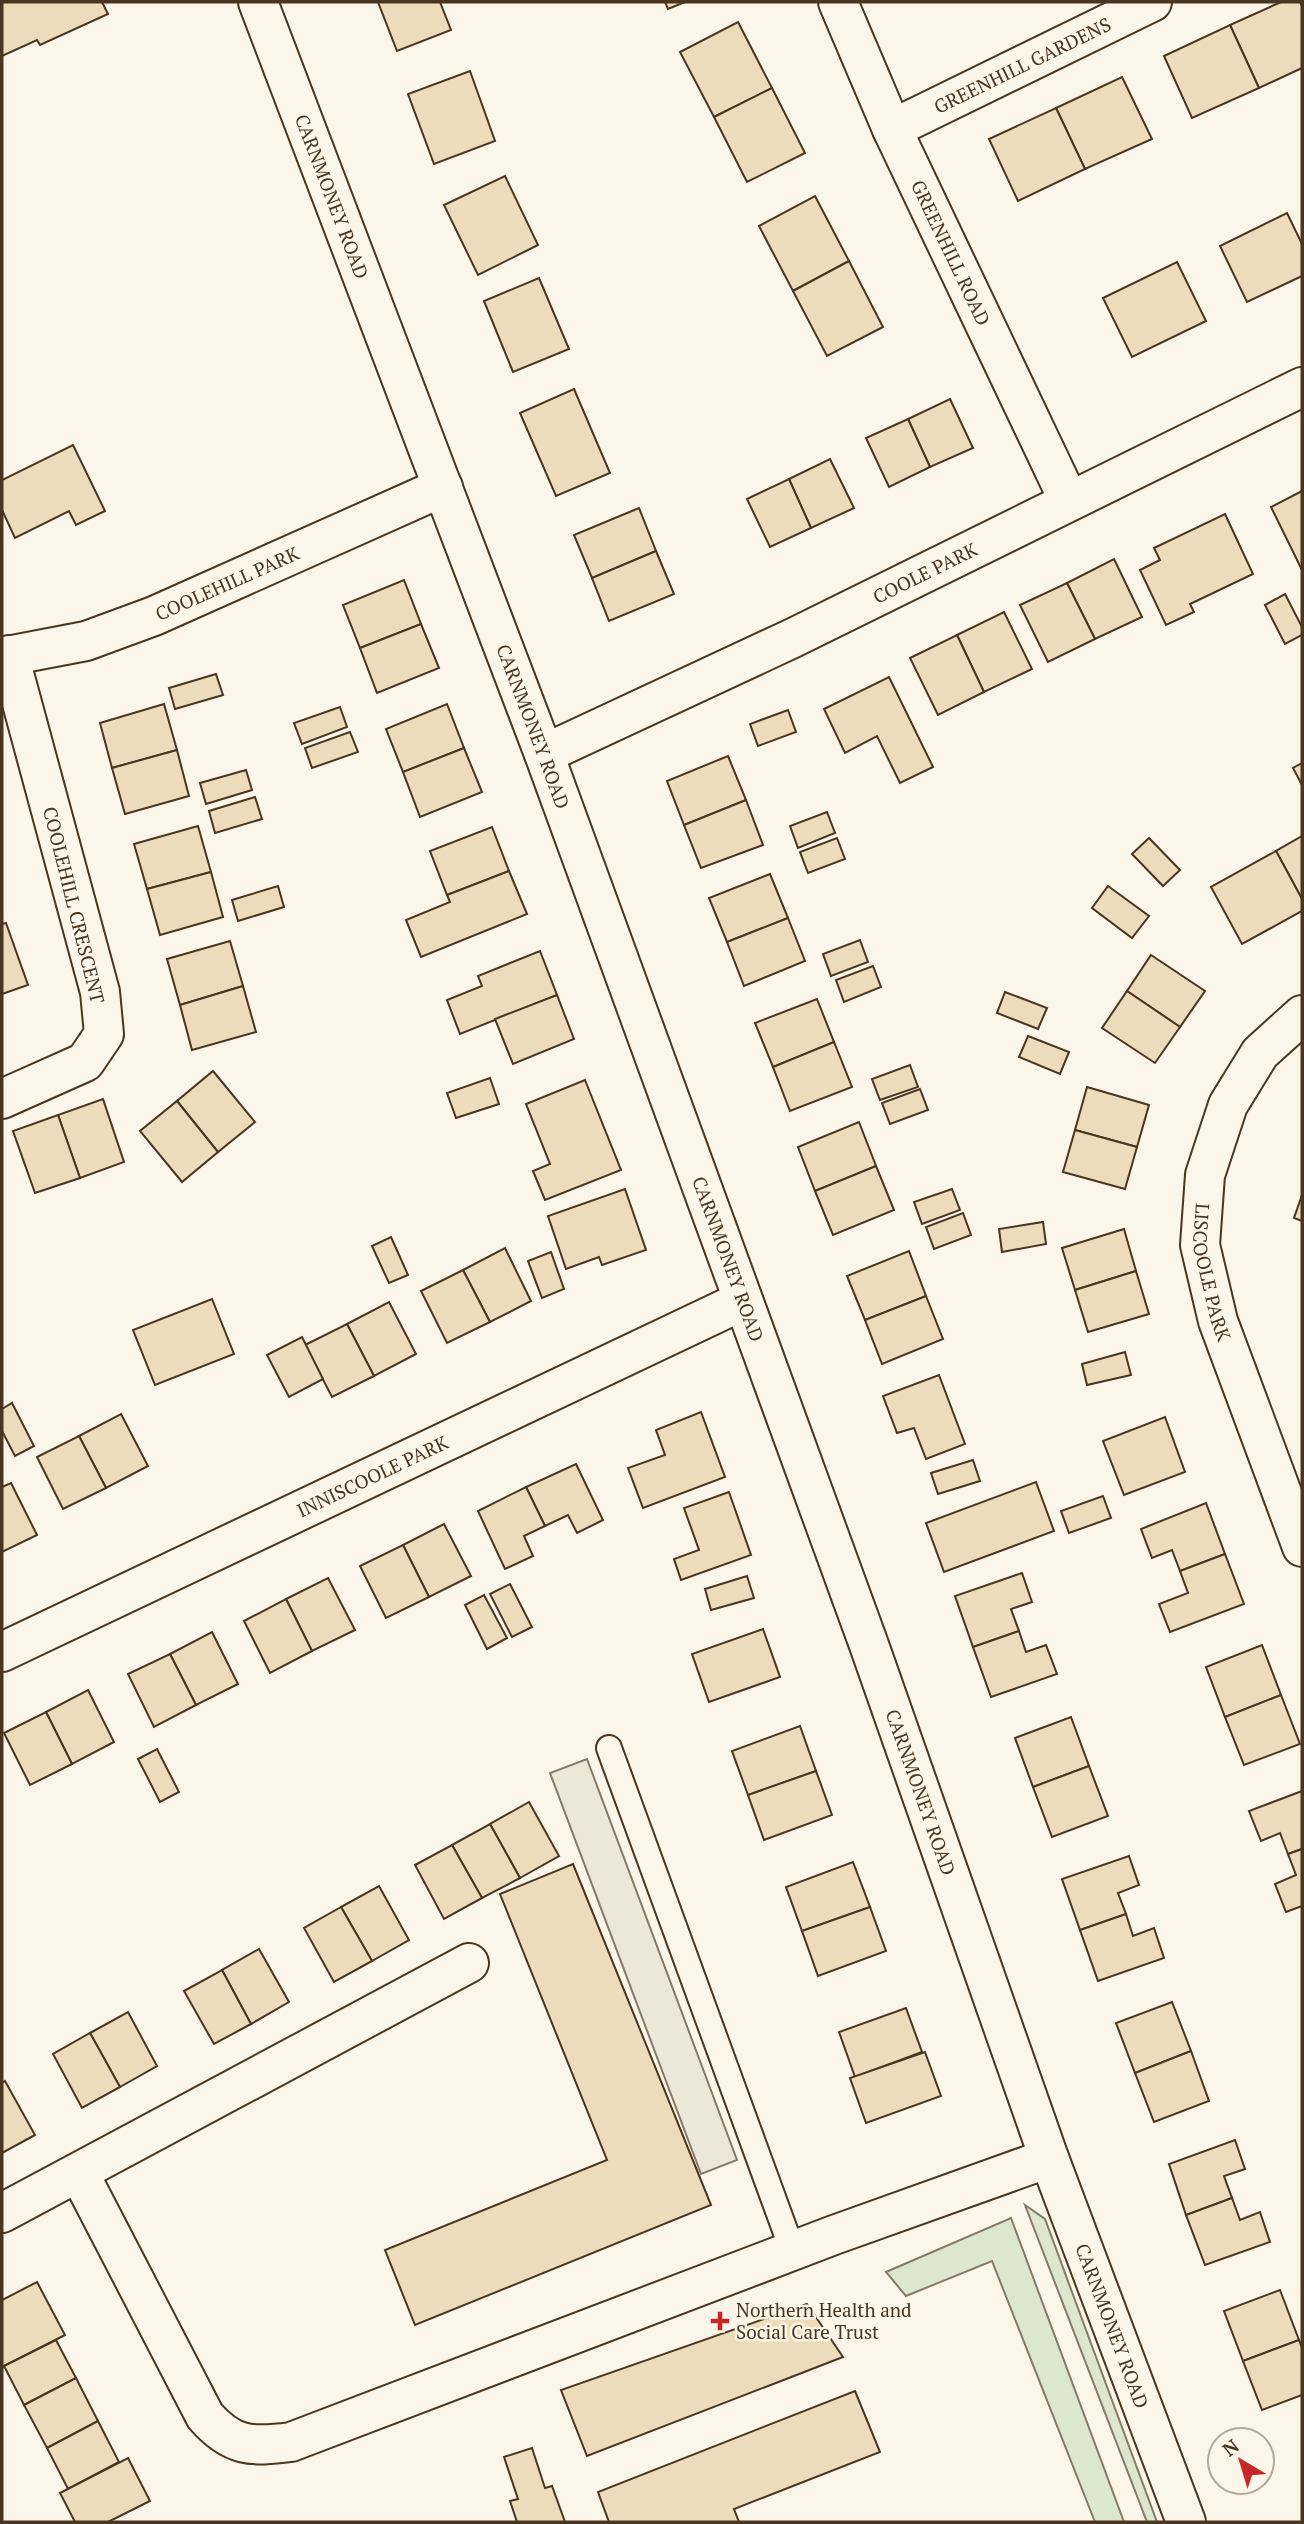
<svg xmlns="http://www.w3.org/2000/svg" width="1304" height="2524" font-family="'PT Serif',serif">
<rect width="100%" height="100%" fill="#fbf6e9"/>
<g fill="#dce7d0" stroke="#887966" stroke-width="2">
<path d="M1025,2205L1045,2219L1157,2522H1147Z"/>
<path d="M1011,2218L1124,2522H1095L992,2261L906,2296L886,2272Z"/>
</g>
<path fill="#ede7d9" stroke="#887966" stroke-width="2" d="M587,1759L737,2160L701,2174L550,1773Z"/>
<g fill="#ecdcbc" stroke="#4a3520" stroke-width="2">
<path d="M2,2H102L108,14L40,45L37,40L2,56Z"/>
<path d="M378,2H440L451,30L397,51Z"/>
<path d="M665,2H685L668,9Z"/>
<path d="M1281,2H1300L1302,6V68L1259,88L1230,25Z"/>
<path d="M738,22L772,88L714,117L680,52Z"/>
<path d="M1230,25L1259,88L1192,118L1164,56Z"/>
<path d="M470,71L495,141L434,164L408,94Z"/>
<path d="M1122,77L1152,139L1085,169L1056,108Z"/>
<path d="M772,88L805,153L747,182L714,117Z"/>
<path d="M1056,108L1085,169L1018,201L989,139Z"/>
<path d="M505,176L538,245L478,275L444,205Z"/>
<path d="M815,196L849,261L793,291L759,226Z"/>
<path d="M1287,213L1302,244V276L1247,302L1220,246Z"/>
<path d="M849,261L883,327L827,356L793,291Z"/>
<path d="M1177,262L1206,321L1132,357L1103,298Z"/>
<path d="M539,278L569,349L513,372L484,301Z"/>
<path d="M574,389L610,473L556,496L520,413Z"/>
<path d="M950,399L973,448L930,467L908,419Z"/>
<path d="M908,419L930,467L889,487L866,438Z"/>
<path d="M73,445L105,511L76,525L69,511L15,538L2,510V480Z"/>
<path d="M830,459L854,508L811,528L789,479Z"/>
<path d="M789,479L811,528L770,547L747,499Z"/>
<path d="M1302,491V570L1271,507Z"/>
<path d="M639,508L656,551L592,578L574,535Z"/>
<path d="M1225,514L1253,574L1190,604L1194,612L1166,625L1140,570L1160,560L1154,548Z"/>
<path d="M656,551L674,594L609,621L592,578Z"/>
<path d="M1114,559L1142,617L1095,639L1067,583Z"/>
<path d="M404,580L421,624L360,648L343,605Z"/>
<path d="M1067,583L1095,639L1048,662L1020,605Z"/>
<path d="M1285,594L1302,627V635L1285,644L1265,605Z"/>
<path d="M1004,612L1032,669L984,692L957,635Z"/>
<path d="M421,624L439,668L377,693L360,648Z"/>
<path d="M957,635L984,692L938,715L910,658Z"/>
<path d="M216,674L223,695L175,709L169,688Z"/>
<path d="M889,677L933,767L900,783L877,736L845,753L824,709Z"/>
<path d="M164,704L177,750L112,768L100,723Z"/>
<path d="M447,704L464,748L403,772L386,729Z"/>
<path d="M340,707L347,727L302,744L294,723Z"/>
<path d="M788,710L796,732L758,746L750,724Z"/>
<path d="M350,732L358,752L312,768L305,748Z"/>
<path d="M464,748L482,792L420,817L403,772Z"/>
<path d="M177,750L189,796L125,814L112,768Z"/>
<path d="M728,756L746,800L684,825L667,781Z"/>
<path d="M1302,763V785L1293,768Z"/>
<path d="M246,770L252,790L206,804L200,783Z"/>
<path d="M255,797L262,819L215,833L209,811Z"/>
<path d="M746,800L763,845L701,868L684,825Z"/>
<path d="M827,812L835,833L798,848L790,826Z"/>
<path d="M198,826L211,872L147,889L134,844Z"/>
<path d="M492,827L509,871L447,895L430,851Z"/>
<path d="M1302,836V899L1276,851Z"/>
<path d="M837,838L845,859L808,873L800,852Z"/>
<path d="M1149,838L1180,870L1163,886L1132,854Z"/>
<path d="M1276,851L1302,899V911L1242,944L1211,887Z"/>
<path d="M509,871L527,914L421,957L406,920L450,902L447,895Z"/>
<path d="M211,872L223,917L160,935L147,889Z"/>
<path d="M770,874L788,918L727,942L709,898Z"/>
<path d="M278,886L284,907L238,921L232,900Z"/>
<path d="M1108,886L1149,916L1132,938L1092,908Z"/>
<path d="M788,918L805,961L744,986L727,942Z"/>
<path d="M6,923L28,985L2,994V924Z"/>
<path d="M860,940L868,962L831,976L823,954Z"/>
<path d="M230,941L243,986L180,1005L167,959Z"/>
<path d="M540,951L557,995L460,1034L447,1000L482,986L478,976Z"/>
<path d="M1151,955L1205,991L1180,1027L1127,991Z"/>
<path d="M873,966L881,987L844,1002L836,980Z"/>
<path d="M243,986L256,1032L192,1050L180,1005Z"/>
<path d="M1127,991L1180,1027L1155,1063L1102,1028Z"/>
<path d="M1005,992L1047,1008L1038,1029L997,1013Z"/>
<path d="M557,995L574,1039L513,1064L495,1019Z"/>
<path d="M817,999L834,1042L773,1067L755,1023Z"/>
<path d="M1028,1036L1069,1052L1060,1074L1019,1057Z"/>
<path d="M834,1042L852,1087L790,1111L773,1067Z"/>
<path d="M910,1065L918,1087L880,1100L872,1079Z"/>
<path d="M213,1071L255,1122L218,1152L177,1101Z"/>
<path d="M490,1078L499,1104L456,1118L447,1093Z"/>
<path d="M585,1080L621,1170L545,1200L533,1171L550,1164L526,1104Z"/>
<path d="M1087,1087L1149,1105L1137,1147L1075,1130Z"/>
<path d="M920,1089L928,1110L890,1124L882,1103Z"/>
<path d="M103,1099L124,1162L80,1178L58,1115Z"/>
<path d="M177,1101L218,1152L182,1182L140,1131Z"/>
<path d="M58,1115L80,1178L35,1193L13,1131Z"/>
<path d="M859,1122L876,1166L815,1191L798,1147Z"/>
<path d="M1075,1130L1137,1147L1125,1189L1063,1172Z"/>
<path d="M876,1166L894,1210L833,1235L815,1191Z"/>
<path d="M625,1189L646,1250L602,1265L599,1257L566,1269L548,1216Z"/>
<path d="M952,1189L960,1210L922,1224L914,1202Z"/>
<path d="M1302,1195V1221L1294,1218Z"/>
<path d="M963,1213L971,1235L934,1249L926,1227Z"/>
<path d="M1043,1222L1046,1244L1002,1252L999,1229Z"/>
<path d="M1124,1229L1136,1271L1075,1290L1062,1248Z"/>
<path d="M391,1237L408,1275L389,1283L372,1246Z"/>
<path d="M505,1248L531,1301L490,1322L463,1270Z"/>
<path d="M909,1251L926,1296L865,1320L847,1276Z"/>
<path d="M551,1252L564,1289L542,1298L528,1261Z"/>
<path d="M463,1270L490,1322L447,1343L421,1291Z"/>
<path d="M1136,1271L1149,1314L1088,1332L1075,1290Z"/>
<path d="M926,1296L943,1339L882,1364L865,1320Z"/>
<path d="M212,1299L234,1354L155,1385L133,1330Z"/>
<path d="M389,1302L416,1354L374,1376L347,1324Z"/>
<path d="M347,1324L374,1376L332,1397L305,1345Z"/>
<path d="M302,1337L323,1379L289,1397L267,1355Z"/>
<path d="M1125,1352L1131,1375L1087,1385L1082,1364Z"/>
<path d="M939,1375L965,1444L926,1459L914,1428L897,1433L883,1396Z"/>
<path d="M12,1403L34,1446L15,1456L2,1431V1409Z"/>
<path d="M701,1412L725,1477L643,1508L628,1468L665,1455L656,1430Z"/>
<path d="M121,1414L148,1466L106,1488L79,1436Z"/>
<path d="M1165,1417L1185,1472L1124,1495L1103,1441Z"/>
<path d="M79,1436L106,1488L63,1509L37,1457Z"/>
<path d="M973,1460L980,1481L938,1494L931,1473Z"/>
<path d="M576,1464L603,1520L577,1533L568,1515L545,1526L526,1487Z"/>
<path d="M1036,1482L1054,1531L944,1572L926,1523Z"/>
<path d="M11,1483L37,1535L2,1552V1487Z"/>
<path d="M526,1487L545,1526L524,1536L533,1556L505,1569L478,1511Z"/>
<path d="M729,1492L751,1555L681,1580L674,1559L699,1550L684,1508Z"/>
<path d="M1103,1496L1111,1518L1069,1533L1061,1511Z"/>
<path d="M1206,1503L1225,1554L1180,1571L1172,1550L1152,1558L1141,1529Z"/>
<path d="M444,1524L471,1576L429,1597L403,1545Z"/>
<path d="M403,1545L429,1597L386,1618L360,1566Z"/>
<path d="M1225,1554L1244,1604L1170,1632L1159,1604L1188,1593L1180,1571Z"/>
<path d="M1022,1573L1032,1602L1011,1609L1019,1631L973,1647L955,1596Z"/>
<path d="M747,1576L754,1598L711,1610L705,1589Z"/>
<path d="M328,1578L355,1630L312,1651L286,1599Z"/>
<path d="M510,1584L532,1627L512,1637L490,1594Z"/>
<path d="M484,1595L507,1638L487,1649L465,1605Z"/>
<path d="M286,1599L312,1651L270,1673L244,1621Z"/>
<path d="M763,1629L780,1677L709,1702L692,1654Z"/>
<path d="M1019,1631L1026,1652L1046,1645L1057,1674L991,1697L973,1647Z"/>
<path d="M212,1632L238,1684L196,1705L170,1654Z"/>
<path d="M1262,1645L1281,1695L1225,1717L1206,1667Z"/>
<path d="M170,1654L196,1705L154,1727L128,1674Z"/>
<path d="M88,1690L114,1742L72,1764L46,1712Z"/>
<path d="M1281,1695L1300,1744L1244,1765L1225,1717Z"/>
<path d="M46,1712L72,1764L30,1785L4,1733Z"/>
<path d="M1071,1717L1089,1766L1033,1787L1015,1738Z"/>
<path d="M800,1726L816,1771L748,1795L732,1751Z"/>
<path d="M157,1749L179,1792L160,1802L138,1759Z"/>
<path d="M1089,1766L1108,1816L1052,1837L1033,1787Z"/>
<path d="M816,1771L832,1815L764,1840L748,1795Z"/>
<path d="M1302,1791V1849L1288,1854L1280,1833L1261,1841L1249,1811Z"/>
<path d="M529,1802L559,1856L520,1878L490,1824Z"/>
<path d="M490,1824L520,1878L482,1898L452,1845Z"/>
<path d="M452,1845L482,1898L444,1919L415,1865Z"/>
<path d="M1302,1849V1906L1286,1912L1275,1884L1296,1875L1288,1854Z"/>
<path d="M1129,1856L1139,1885L1118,1893L1126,1914L1080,1930L1062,1879Z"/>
<path d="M853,1862L870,1907L802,1931L786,1887Z"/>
<path d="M573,1864L711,2205L415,2325L385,2250L607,2160L500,1894Z"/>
<path d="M379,1886L409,1940L372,1961L341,1907Z"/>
<path d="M341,1907L372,1961L334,1982L304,1928Z"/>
<path d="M870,1907L886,1951L818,1976L802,1931Z"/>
<path d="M1126,1914L1133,1936L1154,1928L1164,1958L1098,1981L1080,1930Z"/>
<path d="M259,1949L289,2002L251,2024L222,1970Z"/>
<path d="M222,1970L251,2024L214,2044L184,1991Z"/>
<path d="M1172,2002L1191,2051L1135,2073L1116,2023Z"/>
<path d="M906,2008L922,2052L855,2077L839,2032Z"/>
<path d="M128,2012L157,2066L120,2087L90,2033Z"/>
<path d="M90,2033L120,2087L82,2108L53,2054Z"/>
<path d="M1191,2051L1209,2101L1154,2122L1135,2073Z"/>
<path d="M925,2052L941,2096L866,2123L850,2078Z"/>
<path d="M5,2081L35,2135L2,2153V2083Z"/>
<path d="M1235,2140L1245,2169L1224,2176L1232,2198L1186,2215L1169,2164Z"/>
<path d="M1232,2198L1240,2220L1260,2212L1270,2242L1205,2265L1186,2215Z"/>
<path d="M37,2282L65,2335L2,2367V2300Z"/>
<path d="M1280,2290L1299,2340L1243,2361L1224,2311Z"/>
<path d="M807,2304L843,2357L587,2456L561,2390Z"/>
<path d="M56,2340L76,2378L24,2405L4,2366Z"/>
<path d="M1299,2340L1302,2348V2395L1262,2410L1243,2361Z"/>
<path d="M76,2378L98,2421L47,2448L24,2405Z"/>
<path d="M855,2391L880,2452L734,2509L739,2522H609L598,2492Z"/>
<path d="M98,2421L119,2462L68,2489L47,2448Z"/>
<path d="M532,2448L545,2488L552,2486L565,2522H517L510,2501L518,2499L504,2457Z"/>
<path d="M128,2458L150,2501L108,2522H75L60,2493Z"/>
</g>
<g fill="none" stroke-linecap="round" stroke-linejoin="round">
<defs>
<path id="lane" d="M609,1748L793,2252"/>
<g id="street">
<path id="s1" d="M838,2L892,129L1069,501"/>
<path id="s2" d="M892,129L1152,2"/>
<path id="s3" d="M2,657L86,641L154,616L443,487"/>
<path id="s4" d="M544,754L793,638L1302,387"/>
<path id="s5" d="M1302,1015L1260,1053L1228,1105L1205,1175L1200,1245L1218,1321L1302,1547"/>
<path d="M2,1099L85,1062L104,1034L100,992L9,655"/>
<path id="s6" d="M2,1652L742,1301"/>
<path d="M79,2173L205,2416C232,2447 251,2447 291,2442L834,2235L1049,2158"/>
<path d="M2,2213L469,1963"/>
</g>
<g id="secondary">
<path id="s7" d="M258,2L544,754L869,1645L1049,2158L1186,2522"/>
</g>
</defs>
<use href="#lane" stroke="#4a3520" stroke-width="28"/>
<use href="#street" stroke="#4a3520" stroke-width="42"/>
<use href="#secondary" stroke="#4a3520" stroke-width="42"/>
<use href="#lane" stroke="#fbf6e9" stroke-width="24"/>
<use href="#street" stroke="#fbf6e9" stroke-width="38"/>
<use href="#secondary" stroke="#fbf6e9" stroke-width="38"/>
</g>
<path fill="#c62828" stroke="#fbf6e9" stroke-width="2.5" d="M716.5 2310.5h7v7h7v7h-7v7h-7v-7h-7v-7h7z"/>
<g text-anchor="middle" stroke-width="5" stroke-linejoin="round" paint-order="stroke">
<g font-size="19" fill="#4a3520" stroke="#fbf6e9">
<text dy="7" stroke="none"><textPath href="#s2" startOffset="145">GREENHILL GARDENS</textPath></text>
<text dy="7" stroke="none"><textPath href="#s7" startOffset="208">CARNMONEY ROAD</textPath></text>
<text dy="7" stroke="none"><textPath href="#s1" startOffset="275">GREENHILL ROAD</textPath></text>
<text dy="7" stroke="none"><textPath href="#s4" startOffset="422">COOLE PARK</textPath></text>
<text dy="7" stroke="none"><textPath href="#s3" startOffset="238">COOLEHILL PARK</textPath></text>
<text dy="7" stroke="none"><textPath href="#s7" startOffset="775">CARNMONEY ROAD</textPath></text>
<text transform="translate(74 905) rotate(76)" y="7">COOLEHILL CRESCENT</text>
<text dy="7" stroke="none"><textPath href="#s7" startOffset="1342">CARNMONEY ROAD</textPath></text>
<text dy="7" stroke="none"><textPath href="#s5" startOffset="290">LISCOOLE PARK</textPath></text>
<text dy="7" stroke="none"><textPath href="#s6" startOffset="410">INNISCOOLE PARK</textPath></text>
<text dy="7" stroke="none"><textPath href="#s7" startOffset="1909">CARNMONEY ROAD</textPath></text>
<text dy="7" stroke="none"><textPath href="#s7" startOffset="2476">CARNMONEY ROAD</textPath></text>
</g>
<g font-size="19" fill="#4a3520" stroke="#fbf6e9" text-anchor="start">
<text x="736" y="2317">Northern Health and<tspan x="736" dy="22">Social Care Trust</tspan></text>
</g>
</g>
<rect width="1304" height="2524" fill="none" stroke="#4a3520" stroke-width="7"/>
<g transform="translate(1241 2461) rotate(322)"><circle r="33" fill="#fbf6e9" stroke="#b4a999" stroke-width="2"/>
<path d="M0-5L12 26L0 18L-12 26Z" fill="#c62828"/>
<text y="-10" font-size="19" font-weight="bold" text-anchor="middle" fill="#4a3520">N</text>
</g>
</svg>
